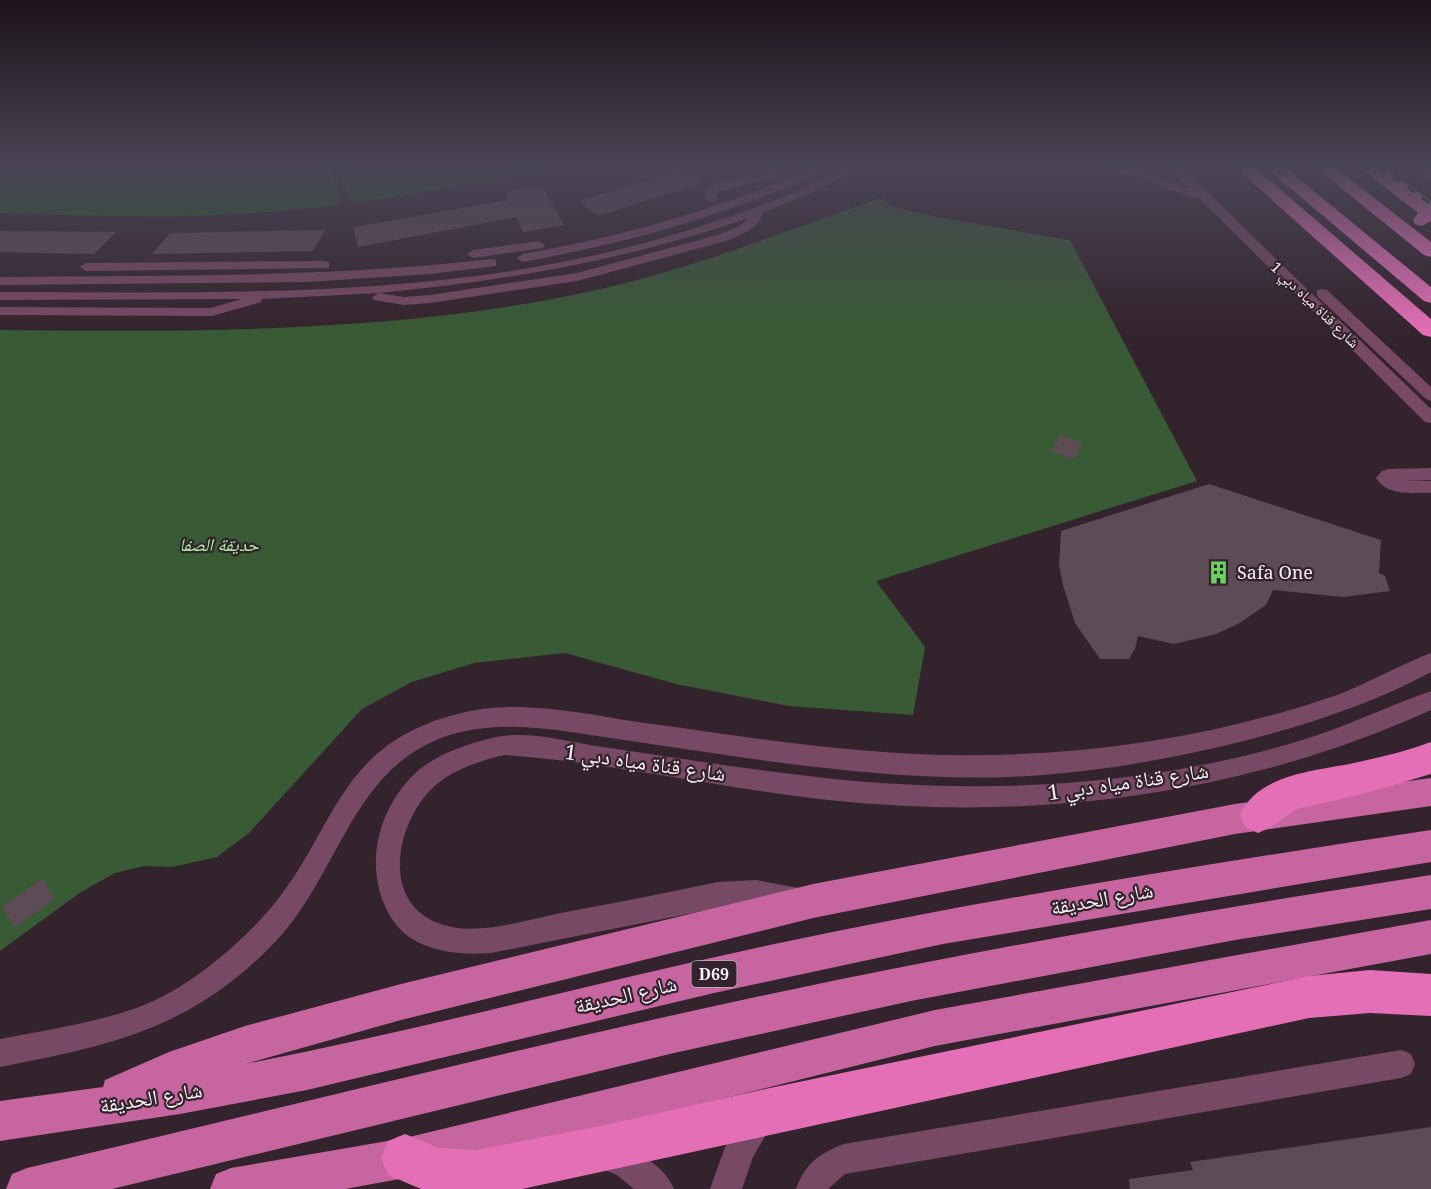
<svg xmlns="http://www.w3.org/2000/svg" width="1431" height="1189" font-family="'Noto Serif','Noto Naskh Arabic',serif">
<rect width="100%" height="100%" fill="#33232c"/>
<path fill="#385a34" d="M884,197L890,206L936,217L1070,240L1197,481L876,581L925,647L913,715L789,706L676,684L565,653L474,663L412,682L362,709L249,833L217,857L172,867L144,866L115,873L81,892L0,951V330C196,332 403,333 596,290C695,268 788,230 884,197Z"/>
<path fill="#21571c" d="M0,166H566C467,185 369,204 269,212C180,219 89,216 0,213Z"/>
<path fill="#33232c" d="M330,166H338L351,206L342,207Z"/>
<g fill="#5d4b55">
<path d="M681,170L702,183L598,216L578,201Z"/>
<path d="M541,185L564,225L523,232L516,217L358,247L353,227L508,200L505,192Z"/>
<path d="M325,230L313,251L152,254L170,233Z"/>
<path d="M0,231L116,232L94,254L0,252Z"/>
<path d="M1060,435L1083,443L1074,460L1051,451Z"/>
<path d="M1209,484L1381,540L1379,573L1385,576L1390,591L1343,597L1273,590L1266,605L1238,624L1216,634L1174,644L1138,636L1135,649L1129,659H1100L1075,623L1063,585L1059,565L1061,531Z"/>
<path d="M43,878L55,899L14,928L2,907Z"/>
<path d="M1431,1127V1189H1130L1129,1179L1193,1170L1190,1162Z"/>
</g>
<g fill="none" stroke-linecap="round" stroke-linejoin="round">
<g fill="#784964" fill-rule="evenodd">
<path d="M780,166H793L774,178L723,190L716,194V202L706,200L704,193C724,172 758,183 780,166Z"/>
<path d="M817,166H832C818,178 795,184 778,191C696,224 610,246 523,262L517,258L523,254C625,236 722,208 817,166Z"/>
<path d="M852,166H867L807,195L762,213C761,228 739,235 726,241L577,281L430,303L404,305L374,300L372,297L379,293L262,299L261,302L212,316L0,315V307L211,308L241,299L0,300V292C199,292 404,299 600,254C664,239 729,219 790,194C811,186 831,175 852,166ZM748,218L740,226L718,235L577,273L430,295L404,297L379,293C505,281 628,260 748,218Z"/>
<path d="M1084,166C1125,166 1152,175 1190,189L1168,166H1180L1431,409V423L1425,422L1199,198L1191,197L1137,177Z"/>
<path d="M1407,166H1420L1431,175V183Z"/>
<path d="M539,241L545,245L543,248L473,258L467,254L473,250Z"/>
<path d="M491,259L496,260V266L430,274L307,282L0,285V277C164,275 328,278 491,259Z"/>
<path d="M324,261L329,262V268L86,271L80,267L86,263Z"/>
<path d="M1322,289L1327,290L1431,387V401L1426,399L1317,296V290Z"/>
<path d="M1431,468V480H1408L1431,481V493C1412,492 1388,497 1376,478L1382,471L1388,469Z"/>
<path d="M1431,653V672C1372,704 1309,724 1244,741C1167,760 1088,774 1008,777C921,780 832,770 746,758C698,751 651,744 604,737C556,730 509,721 461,732C353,758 343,869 277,940C194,1028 113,1045 0,1067V1039C47,1030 95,1023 139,1007C184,990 228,954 261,919C337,838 330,747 457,714C517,698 579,713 638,722C712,732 785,744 859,750C1020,765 1183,748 1337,695C1369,683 1399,665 1431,653Z"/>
<path d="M1431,691V710C1241,796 1036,822 828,800C720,788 613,763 504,755C480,761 457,768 437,784C396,818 377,906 444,925C480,936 525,920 561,913C613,903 666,893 718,882L756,880L804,889L808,898L804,907L795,911L756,906L718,908L491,953C462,955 434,953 409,937C398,929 390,918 385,906C364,859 381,802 420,769C440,753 467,744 492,738C526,729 568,742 603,747C677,758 751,770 825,778C982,795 1150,787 1302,740C1346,727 1387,706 1431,691Z"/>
<path d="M1401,1050L1411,1054L1415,1064L1411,1074L1401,1078L845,1174L828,1189H796C806,1163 818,1154 844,1144Z"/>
<path d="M760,1104L771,1108L775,1119L753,1157L742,1189H710C721,1161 731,1116 760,1104Z"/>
<path d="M607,1140C632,1150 663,1162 674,1189H634L617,1175L596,1166L592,1155L596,1144Z"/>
</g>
<g fill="#c6659f" fill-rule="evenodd">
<path d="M1431,778V806L1235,834L813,918L401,1020L245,1064C426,1029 604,980 784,942C998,897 1215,863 1431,830V862L943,944L714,993L307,1090L180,1114L0,1141V1101L103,1087L105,1080L169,1052L245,1026L401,984L813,884L1235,804Z"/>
<path d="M1431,875V909L1235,940L911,1001L674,1053L112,1189H6L12,1174L27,1168C321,1099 615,1023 912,965C1085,931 1258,902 1431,875Z"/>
<path d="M1431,920V954L935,1046L405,1178L345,1189H210L216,1174L231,1168L405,1138L935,1010Z"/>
</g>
<g fill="#e56fb6" fill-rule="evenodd">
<path d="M1234,166H1253L1431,319V337L1423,335Z"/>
<path d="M1264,166H1283L1431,287V303L1424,301Z"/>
<path d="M1314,166H1333L1431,242V257L1424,255Z"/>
<path d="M1358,166H1378L1431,205V221L1422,226L1415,224L1413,220L1418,213Z"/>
<path d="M1431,742V774L1363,794L1297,809L1271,827L1258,833L1245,827L1240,815C1259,771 1323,771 1363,761C1386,756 1409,750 1431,742Z"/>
<path d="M1370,970L1431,974V1016L1370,1013L1309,1018L522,1189H421L388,1175L381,1158L388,1141L405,1134L438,1148L476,1150L596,1127L765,1089L1309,976Z"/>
</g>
<defs>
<path id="rail" d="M1378,166L1431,204"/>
</defs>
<use href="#rail" stroke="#a5989f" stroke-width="4.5"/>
<use href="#rail" stroke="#33232c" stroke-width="3" stroke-dasharray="9" stroke-linecap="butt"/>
</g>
<linearGradient id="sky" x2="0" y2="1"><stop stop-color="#1c1318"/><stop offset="0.5" stop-color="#4a4556"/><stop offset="1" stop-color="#4a4556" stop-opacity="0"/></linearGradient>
<rect width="1431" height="333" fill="url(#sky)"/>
<defs>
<symbol id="building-bare" viewBox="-9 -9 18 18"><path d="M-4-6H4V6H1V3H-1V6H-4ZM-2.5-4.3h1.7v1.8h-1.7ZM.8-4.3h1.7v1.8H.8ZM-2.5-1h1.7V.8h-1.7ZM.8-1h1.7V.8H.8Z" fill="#6cd362" stroke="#33232c" stroke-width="2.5" paint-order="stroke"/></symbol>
</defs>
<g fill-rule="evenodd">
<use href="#building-bare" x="1202" y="556" width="33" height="33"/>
</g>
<g text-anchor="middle" stroke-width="4.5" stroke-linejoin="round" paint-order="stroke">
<g font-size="15" fill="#fcf1f7" stroke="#33232c">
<text transform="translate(1315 305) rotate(44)" y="5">شارع قناة مياه دبي 1</text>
</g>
<rect fill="#33232c" stroke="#c0b3ba" stroke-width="1.5" x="691.5" y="961" width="45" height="26" rx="4.5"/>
<g font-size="16" font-weight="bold" fill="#fcf1f7">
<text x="714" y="980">D69</text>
</g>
<g font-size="18" font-style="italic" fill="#acf8a3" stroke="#33232c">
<text x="219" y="551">حديقة الصفا</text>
</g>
<g font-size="18" fill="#fcf1f7" stroke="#33232c" text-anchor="start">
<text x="1237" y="579">Safa One</text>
</g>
<g font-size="21" fill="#fcf1f7" stroke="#33232c">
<text transform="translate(645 763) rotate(8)" y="7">شارع قناة مياه دبي 1</text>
<text transform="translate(1128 782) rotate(-8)" y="7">شارع قناة مياه دبي 1</text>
<text transform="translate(1102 899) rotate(-10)" y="7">شارع الحديقة</text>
<text transform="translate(626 995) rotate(-13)" y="7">شارع الحديقة</text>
<text transform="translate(151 1098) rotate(-9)" y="7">شارع الحديقة</text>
</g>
</g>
</svg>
